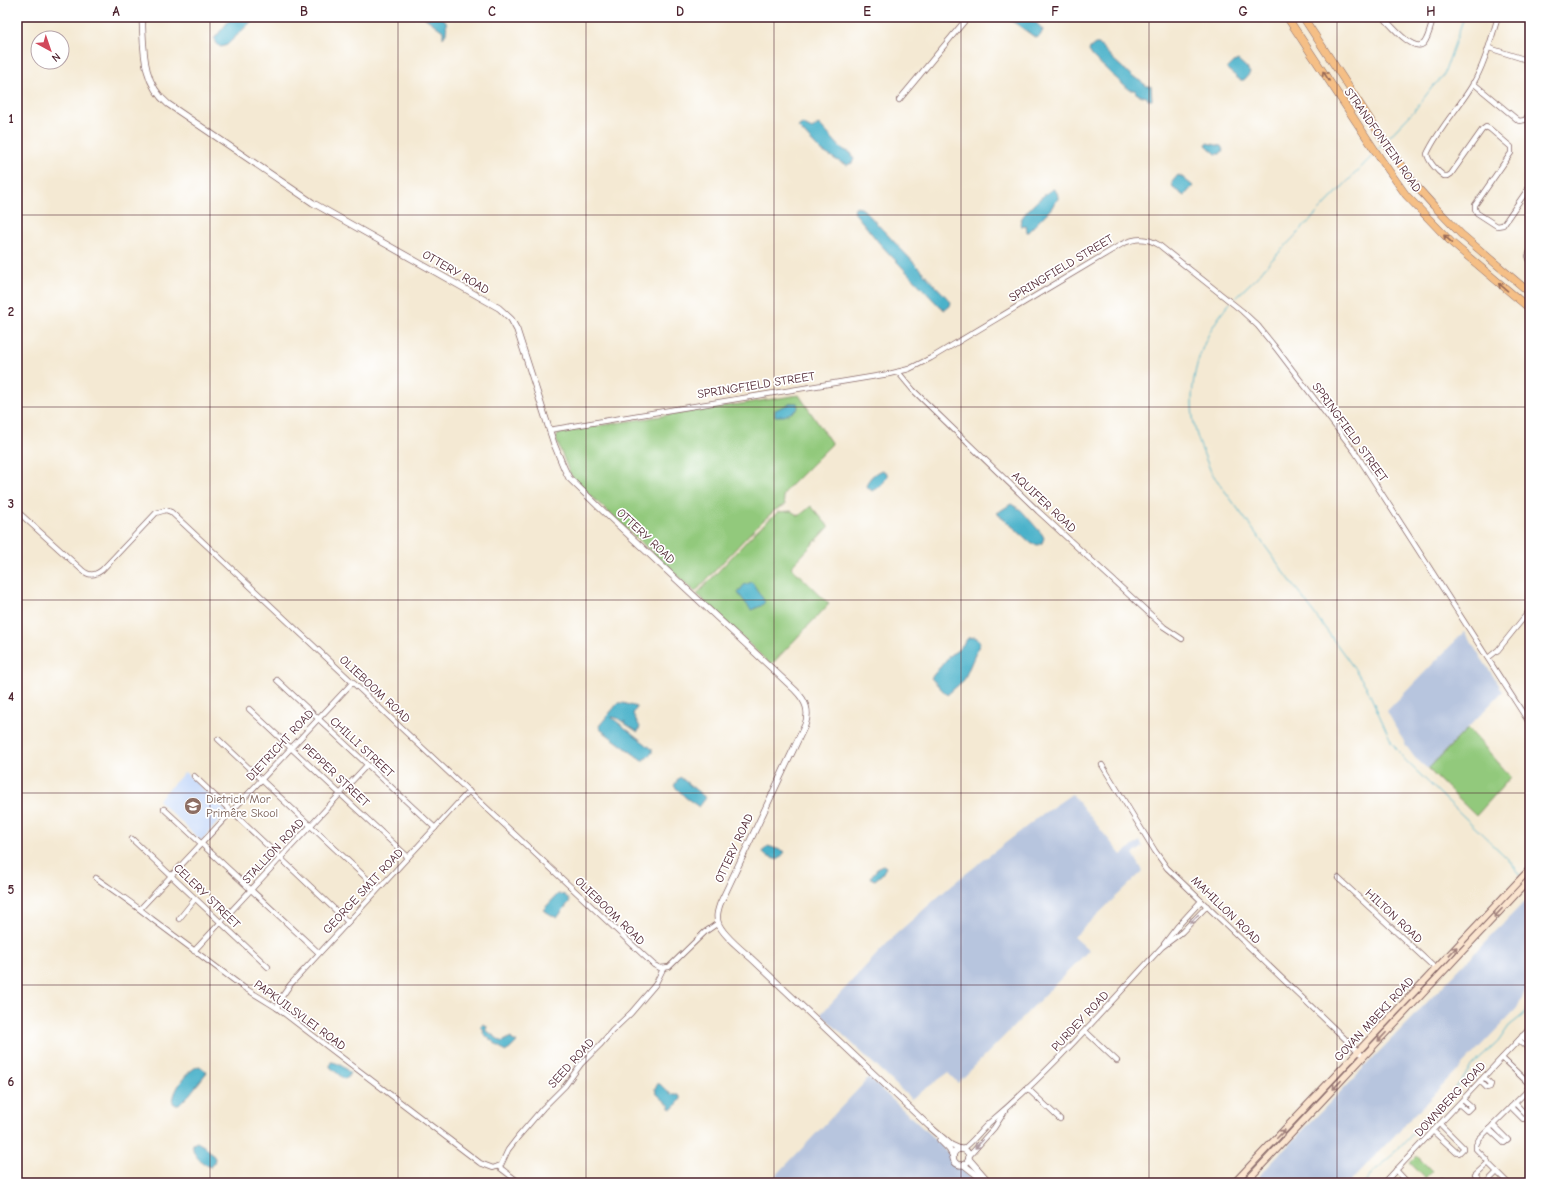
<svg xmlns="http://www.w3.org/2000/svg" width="1547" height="1200" font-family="'Comic Neue',sans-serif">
<rect width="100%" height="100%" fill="#fff"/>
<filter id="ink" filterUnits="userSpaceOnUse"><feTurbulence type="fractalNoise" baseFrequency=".025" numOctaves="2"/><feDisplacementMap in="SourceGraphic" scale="8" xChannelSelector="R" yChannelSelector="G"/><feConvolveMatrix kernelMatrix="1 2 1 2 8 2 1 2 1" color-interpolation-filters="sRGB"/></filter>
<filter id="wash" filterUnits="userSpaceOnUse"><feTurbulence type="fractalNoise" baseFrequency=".012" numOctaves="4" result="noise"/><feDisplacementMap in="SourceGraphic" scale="16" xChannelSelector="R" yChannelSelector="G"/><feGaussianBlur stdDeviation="0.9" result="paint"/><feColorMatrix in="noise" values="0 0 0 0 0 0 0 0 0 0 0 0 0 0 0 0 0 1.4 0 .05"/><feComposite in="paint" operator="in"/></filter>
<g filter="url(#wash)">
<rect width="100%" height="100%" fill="#f4e9d3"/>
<path fill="#cadcf9" d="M185,772L227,812L201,841L158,800Z"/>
<g fill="#b7c5de">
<path d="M1464,632L1503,691L1428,769L1415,758L1407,747L1387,711Z"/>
<path d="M1072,794L1121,855L1140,841L1143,847L1133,854L1143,871L1074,937L1089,950L958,1083L948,1073L911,1099L821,1014L895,935L954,883L1044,813Z"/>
<path d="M1528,898L1530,902V981L1517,1008L1349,1183H1252Z"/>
<path d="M869,1078L942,1146L969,1177L977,1183H769Z"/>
</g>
<g fill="#92c97b" stroke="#6e7453">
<path d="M799,395L832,444L786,490L783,496L785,505L775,510L755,528L695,592L579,485L570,474L556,439L558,434L590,427Z"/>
<path d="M811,506L829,527L791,567L829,604L771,665L697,594L757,530L778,512L791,511L799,516Z"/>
<path d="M1468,728L1511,777L1476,816L1428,769Z"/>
<path d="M1417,1156L1432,1171L1425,1178L1410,1163Z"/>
</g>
<g fill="#4cb2ca" stroke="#4b687a">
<path d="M232,17H256L227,45L221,47L216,44L214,39Z"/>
<path d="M424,17H441L446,21C447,27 447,34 443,38V31Z"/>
<path d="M1003,17C1022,17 1029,13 1043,30L1040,36L1036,38L1015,23Z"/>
<path d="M1095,44H1099L1114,60L1134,78H1136L1147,86H1151L1152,100H1148L1147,97L1141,96L1136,93L1135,90H1129L1093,57L1089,51L1090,48Z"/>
<path d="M1238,60L1247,68L1250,73L1244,80H1240L1227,69L1234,62Z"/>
<path d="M802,124L812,129L819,124L842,149L851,153L854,159L852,163L847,165L840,162L820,150L798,127Z"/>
<path d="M1207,143L1221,146L1223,150L1220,154H1216L1206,145Z"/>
<path d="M1178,175L1182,177L1193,186L1184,196L1173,188L1172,182Z"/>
<path d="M1053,189C1057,191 1058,194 1058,199L1049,211L1028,232H1027L1026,226L1021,227C1020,223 1020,224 1021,220C1024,212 1045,193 1053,189Z"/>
<path d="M855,207L861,208L865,211L951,302L950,306L945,310L940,307L880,244L854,212Z"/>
<path d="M792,403H797L798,407L797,410L784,416H775V410Z"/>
<path d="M882,470L887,473V477L880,486L872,491L866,486C869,478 874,473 882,470Z"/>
<path d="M1011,504L1021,510L1042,534L1044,538L1042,543L1039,545L1032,544L997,513Z"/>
<path d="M752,582L765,602L761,606L751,610L738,593L744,585Z"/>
<path d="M975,637L978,639L980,643L964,680L947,695L931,678L951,654C958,652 964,643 968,638Z"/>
<path d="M618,703H623L637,707L633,714L640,727L638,732L624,723L625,721L623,722L617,718L611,717L652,749V753L643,761L601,730L599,726Z"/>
<path d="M680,777L706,798L699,807L685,797L674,786L678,779Z"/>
<path d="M768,846L783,851L785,852L778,860L766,856L763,853L764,850Z"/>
<path d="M883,865L886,867L882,874L875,880L872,879L871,876L880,866Z"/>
<path d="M558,894L565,895L570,901L557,918L543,910Z"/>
<path d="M483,1024L487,1026L486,1030L502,1042L511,1037L512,1040L517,1042L510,1049L505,1052C498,1044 490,1041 483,1033L484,1030L481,1027Z"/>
<path d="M331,1062C338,1062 345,1068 350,1073L347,1078L344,1079L330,1067Z"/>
<path d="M199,1066L201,1067L207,1072L189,1095L179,1105H176L173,1103C173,1090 187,1070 199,1066Z"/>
<path d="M657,1084H660C667,1091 670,1096 679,1095L681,1099L673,1109L670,1108V1106L657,1094L655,1089Z"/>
<path d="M197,1142L207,1148L215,1158L214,1164L211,1167C202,1164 191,1154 193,1144Z"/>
</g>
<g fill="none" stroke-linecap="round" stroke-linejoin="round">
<g stroke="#4cb2ca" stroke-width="1">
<path d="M1387,139L1414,111L1433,86L1443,77L1464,17"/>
<path d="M1377,150L1382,145"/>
<path d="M1232,301L1257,277L1267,265L1374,154"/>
<path d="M1230,303C1203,333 1188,377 1193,417C1195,436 1204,454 1211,472L1354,668L1366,686L1392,743L1405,760L1507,858L1521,875"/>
<path d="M1365,1183L1373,1172L1391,1157L1458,1085L1471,1067L1498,1042L1509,1026L1523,1015L1530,1003"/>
</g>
</g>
</g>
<g filter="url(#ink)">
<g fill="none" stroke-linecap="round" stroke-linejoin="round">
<defs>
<g id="minor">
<path d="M1383,17C1390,24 1414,54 1424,43C1429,37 1431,24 1434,17"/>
<path d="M1498,17C1491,39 1485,63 1473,84C1459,108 1439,128 1427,154C1429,162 1437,171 1444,176H1448L1451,174L1482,130L1486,127L1490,129L1511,147V153L1475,205V209L1477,213L1497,226L1503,225L1530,186"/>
<path d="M1489,48L1530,61"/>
<path d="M1473,83L1519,121L1525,120L1530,113"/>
<path d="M899,100L968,17"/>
<path d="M1530,251L1528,256L1530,261"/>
<path d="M898,372L913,390L1038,511L1164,627L1182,639"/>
<path d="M549,430L889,374L909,369L931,358L1122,244C1135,238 1146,237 1159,245L1242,311L1258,326L1275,347L1355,452L1530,724"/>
<path d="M17,511L82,570C89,576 94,576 102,570L156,513L166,510L171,512L654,965L660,968L669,967L705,932L718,923"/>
<path d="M1488,658L1498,650L1530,610"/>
<path d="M277,680L435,828"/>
<path d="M249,709L408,857"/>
<path d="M218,739L378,889"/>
<path d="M1102,765L1155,851L1167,868L1364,1057"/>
<path d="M194,776L348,922"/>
<path d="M164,809L319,953"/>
<path d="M132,839L268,967"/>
<path d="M96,878C114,891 134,904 152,919L243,987L277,1008L480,1163L493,1168L501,1165L508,1150L518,1137L543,1108L565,1086L581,1064L600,1045L612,1031L631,1013L655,985L663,969"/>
<path d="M1338,878L1436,969"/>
<path d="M140,909L353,682"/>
<path d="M179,919L195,899"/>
<path d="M1164,944L1177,927L1201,901"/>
<path d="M194,951L367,765"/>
<path d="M277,1008L281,998L290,985L469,791"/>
<path d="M1085,1031L1117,1061"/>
<path d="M1522,1036L1530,1043"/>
<path d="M1519,1040L1530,1050"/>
<path d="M1502,1058L1526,1081L1529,1085H1530"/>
<path d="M1480,1081L1487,1088L1490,1087L1491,1084L1484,1077"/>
<path d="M1027,1088L1060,1119"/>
<path d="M1459,1104L1467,1111L1471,1107L1463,1100"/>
<path d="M1511,1107L1523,1119L1528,1117L1515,1103"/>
<path d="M1489,1129L1504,1143L1508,1140L1493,1125"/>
<path d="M1433,1131L1457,1153H1459L1463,1149V1147L1440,1124"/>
<path d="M963,1149C973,1142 980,1131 989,1123C1052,1070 1106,1007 1162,947L1182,932L1207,906"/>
<path d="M970,1155L994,1128L1005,1111"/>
<path d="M499,1167L520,1183"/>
<path d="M1396,1170L1408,1183"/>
<path d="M1384,1183L1530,1028"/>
<path d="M1439,1183L1443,1180L1446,1183"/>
<path d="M1482,1183L1475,1175L1488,1163"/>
<path d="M1486,1183L1497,1172"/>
<path d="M1508,1183L1489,1164L1487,1160L1476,1149V1145L1479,1139L1525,1093L1529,1085"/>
</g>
<g id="tertiary">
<path d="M17,17H21"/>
<path d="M142,17C144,48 141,82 168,104L313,203L499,308L511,319L517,330L554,444L564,468L569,478L603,511L795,690C806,701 810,711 805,725L720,904C718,910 716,916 718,922C721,934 742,950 752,959L929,1126L951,1145L960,1149"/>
<path d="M940,1140L949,1149L953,1156"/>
<circle cx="961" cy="1157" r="8"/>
<path d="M969,1159L990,1183"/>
<path d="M964,1165L987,1183"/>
</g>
<g id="secondary">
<path d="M1234,1183L1530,869"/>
<path d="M1245,1183L1530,879"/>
</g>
<g id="primary">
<path d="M1287,17L1380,158L1406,195L1452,243L1530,309"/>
<path d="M1303,17L1390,150L1417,187L1434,206L1461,234L1530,293"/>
</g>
</defs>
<use href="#minor" stroke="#866666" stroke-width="6"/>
<use href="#tertiary" stroke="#866666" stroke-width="7"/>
<use href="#secondary" stroke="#866666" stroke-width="8"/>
<use href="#primary" stroke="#866666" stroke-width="8"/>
<use href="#minor" stroke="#fff" stroke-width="4.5"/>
<use href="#tertiary" stroke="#fff" stroke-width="5.5"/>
<use href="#secondary" stroke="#fbe5cf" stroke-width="6"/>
<use href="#primary" stroke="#f5bf86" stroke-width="7"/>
</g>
<defs><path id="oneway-shaft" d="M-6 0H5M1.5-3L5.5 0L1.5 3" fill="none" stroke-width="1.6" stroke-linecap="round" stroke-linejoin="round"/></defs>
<g stroke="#976754">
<use href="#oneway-shaft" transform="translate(1326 76) rotate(-123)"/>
<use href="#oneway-shaft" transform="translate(1448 239) rotate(-137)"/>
<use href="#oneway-shaft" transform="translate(1503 287) rotate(-140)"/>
</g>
<g stroke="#a2827d">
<use href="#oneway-shaft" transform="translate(1498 913) rotate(133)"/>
<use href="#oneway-shaft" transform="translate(1453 951) rotate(-47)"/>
<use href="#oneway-shaft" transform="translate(1382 1037) rotate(133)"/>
<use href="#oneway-shaft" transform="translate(1337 1085) rotate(133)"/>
<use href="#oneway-shaft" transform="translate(1281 1134) rotate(-46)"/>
</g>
<g stroke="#ae9aa0">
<use href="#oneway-shaft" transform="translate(1194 919) rotate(134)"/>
<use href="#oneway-shaft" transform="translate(979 1144) rotate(133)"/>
</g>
</g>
<path fill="none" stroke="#4a1f2b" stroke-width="1" stroke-opacity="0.55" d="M210,17V1183M398,17V1183M586,17V1183M774,17V1183M961,17V1183M1149,17V1183M1337,17V1183M17,215H1530M17,407H1530M17,600H1530M17,793H1530M17,985H1530"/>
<defs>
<symbol id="school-disc" viewBox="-11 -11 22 22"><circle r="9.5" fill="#8d6e63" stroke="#fff"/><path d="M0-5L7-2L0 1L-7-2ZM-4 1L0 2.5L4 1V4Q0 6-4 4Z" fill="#fff"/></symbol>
</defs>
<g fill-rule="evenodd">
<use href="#school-disc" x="183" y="796" width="20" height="20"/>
</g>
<g text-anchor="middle" stroke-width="3.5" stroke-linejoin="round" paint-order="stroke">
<g font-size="12" fill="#4a1f2b" stroke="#fff">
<text transform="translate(1383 140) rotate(55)" y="4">STRANDFONTEIN ROAD</text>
<text transform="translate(1061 268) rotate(-31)" y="4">SPRINGFIELD STREET</text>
<text transform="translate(456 272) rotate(30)" y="4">OTTERY ROAD</text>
<text transform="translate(756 385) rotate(-9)" y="4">SPRINGFIELD STREET</text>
<text transform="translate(1350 432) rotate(54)" y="4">SPRINGFIELD STREET</text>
<text transform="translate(1044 502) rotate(43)" y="4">AQUIFER ROAD</text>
<text transform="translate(646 536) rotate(43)" y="4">OTTERY ROAD</text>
<text transform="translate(375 689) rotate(43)" y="4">OLIEBOOM ROAD</text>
<text transform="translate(280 745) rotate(-47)" y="4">DIETRICHT ROAD</text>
<text transform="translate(362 747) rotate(43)" y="4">CHILLI STREET</text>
<text transform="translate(336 775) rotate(43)" y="4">PEPPER STREET</text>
<text transform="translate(734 848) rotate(-65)" y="4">OTTERY ROAD</text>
<text transform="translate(273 851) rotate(-47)" y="4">STALLION ROAD</text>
<text transform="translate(363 891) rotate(-47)" y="4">GEORGE SMIT ROAD</text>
<text transform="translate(207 896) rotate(44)" y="4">CELERY STREET</text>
<text transform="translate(1226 910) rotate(44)" y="4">MAHILLON ROAD</text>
<text transform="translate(610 911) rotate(44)" y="4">OLIEBOOM ROAD</text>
<text transform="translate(1394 916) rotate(43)" y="4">HILTON ROAD</text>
<text transform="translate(300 1015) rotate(36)" y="4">PAPKUILSVLEI ROAD</text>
<text transform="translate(1374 1019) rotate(-47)" y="4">GOVAN MBEKI ROAD</text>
<text transform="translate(1080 1021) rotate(-47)" y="4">PURDEY ROAD</text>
<text transform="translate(571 1063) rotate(-48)" y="4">SEED ROAD</text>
<text transform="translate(1450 1099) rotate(-47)" y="4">DOWNBERG ROAD</text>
</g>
<g font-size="12" fill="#785e54" stroke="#fff" text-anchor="start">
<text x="206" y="803">Dietrich Mor<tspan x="206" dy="14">Primêre Skool</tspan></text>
</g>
</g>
<rect width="1547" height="1200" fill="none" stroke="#fff" stroke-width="44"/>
<g transform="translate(50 50) rotate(140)"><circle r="19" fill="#ffffff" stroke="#b7a5aa"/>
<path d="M0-3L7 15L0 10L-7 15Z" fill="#d1495b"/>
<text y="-6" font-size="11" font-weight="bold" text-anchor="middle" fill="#4a1f2b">N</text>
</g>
<rect x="22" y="22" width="1503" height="1156" fill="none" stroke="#4a1f2b" stroke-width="1.5"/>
<g font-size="13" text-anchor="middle" font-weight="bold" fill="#4a1f2b">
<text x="116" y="16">A</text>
<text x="304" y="16">B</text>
<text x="492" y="16">C</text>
<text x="680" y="16">D</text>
<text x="867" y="16">E</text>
<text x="1055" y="16">F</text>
<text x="1243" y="16">G</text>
<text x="1431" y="16">H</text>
<text x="11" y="123">1</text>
<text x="11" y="316">2</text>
<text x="11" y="508">3</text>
<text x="11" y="701">4</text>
<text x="11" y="894">5</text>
<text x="11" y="1086">6</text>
</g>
</svg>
